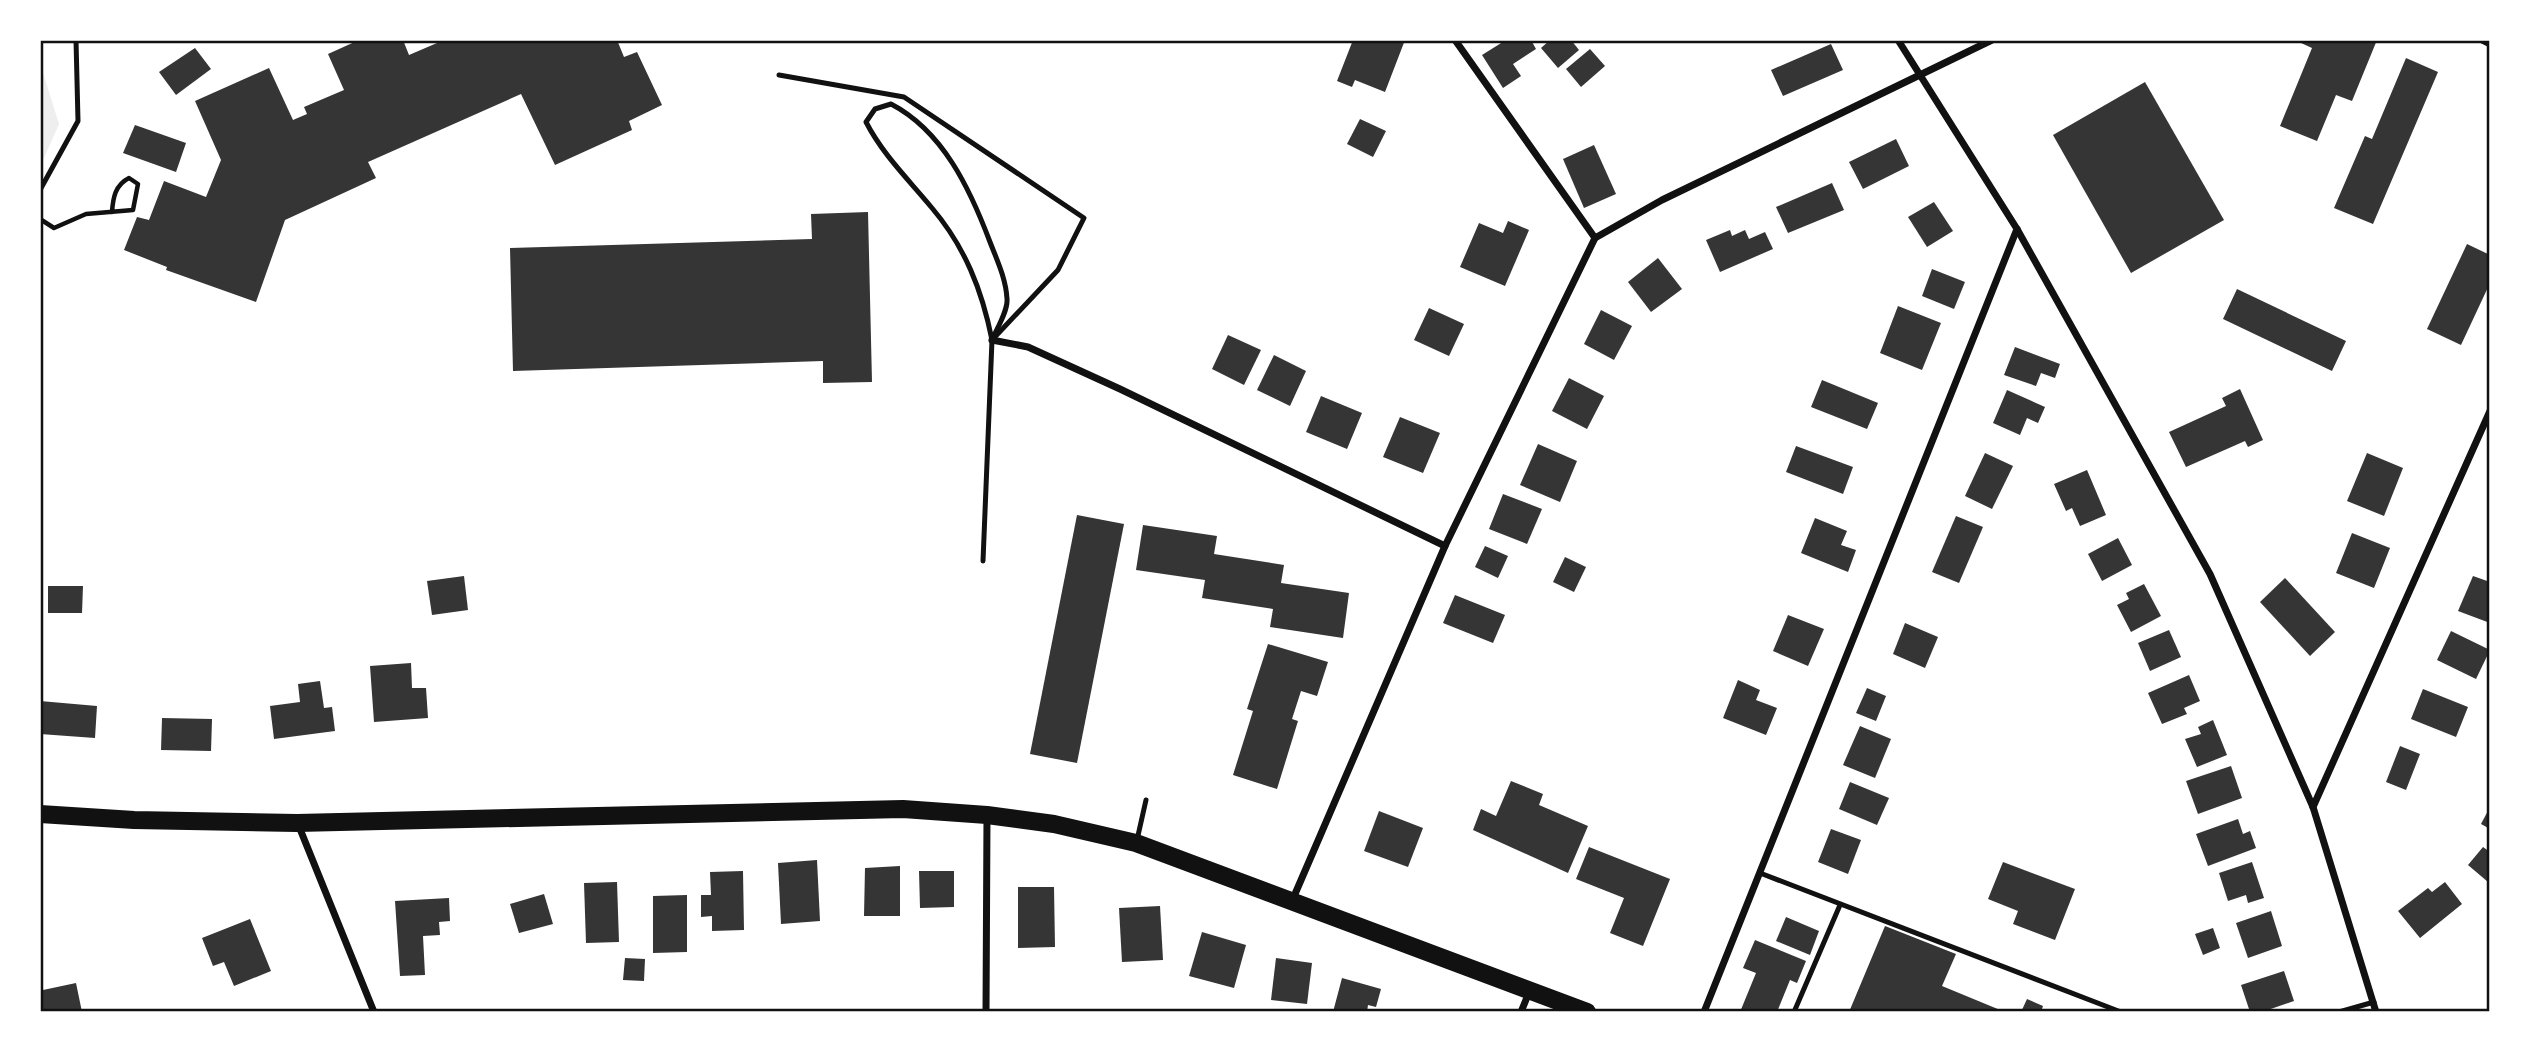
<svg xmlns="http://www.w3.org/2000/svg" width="2530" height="1052" font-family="Rubik,sans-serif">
<rect width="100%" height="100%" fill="#fff"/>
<path fill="#eee" d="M40,63L59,124L40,167Z"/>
<g fill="#353535">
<path d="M359,40H403L409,55L444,40H617L624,57L637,52L662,105L629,121L632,130L555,165L521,94L368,162L376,178L285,220L256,302L166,270L167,267L124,250L137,217L149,220L164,181L206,197L221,160L195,101L269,68L293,120L307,114L304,107L344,90L328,54Z"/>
<path d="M1353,40H1405L1385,92L1355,80L1352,87L1337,81Z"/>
<path d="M1506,40H1531L1536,49L1513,64L1521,76L1503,88L1482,55Z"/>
<path d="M1550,40H1571L1579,50L1558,68L1541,48Z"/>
<path d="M2302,40H2377L2352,101L2336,95L2317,141L2280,126L2312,48L2301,43Z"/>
<path d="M1831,44L1843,70L1783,96L1771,70Z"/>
<path d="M195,48L211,69L176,95L159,72Z"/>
<path d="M1590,49L1605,66L1581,87L1566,69Z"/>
<path d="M2406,58L2438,72L2373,224L2334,208L2365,136L2372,139Z"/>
<path d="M2145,82L2224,220L2131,273L2053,135Z"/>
<path d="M1360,119L1386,131L1373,157L1347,144Z"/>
<path d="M135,125L186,143L176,172L123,153Z"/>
<path d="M1896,139L1909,166L1863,189L1849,162Z"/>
<path d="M1594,145L1616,194L1584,208L1563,159Z"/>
<path d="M1832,183L1844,210L1788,233L1776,207Z"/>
<path d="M1934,202L1953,231L1927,247L1908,217Z"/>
<path d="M868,212L872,382L823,383V361L513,371L510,248L812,239L811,214Z"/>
<path d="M1508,221L1529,230L1505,286L1460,267L1479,223L1503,233Z"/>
<path d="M1730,230L1732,236L1745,230L1749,239L1765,232L1773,249L1720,272L1706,240Z"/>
<path d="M2467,244L2490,255V283L2461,345L2427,329Z"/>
<path d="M1658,258L1682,289L1651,312L1628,282Z"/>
<path d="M1932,269L1965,282L1954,309L1922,296Z"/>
<path d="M2237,289L2346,341L2332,371L2223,319Z"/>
<path d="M1898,306L1941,323L1922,370L1880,353Z"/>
<path d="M1429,308L1464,324L1449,356L1414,340Z"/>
<path d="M1601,310L1632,326L1614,360L1584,344Z"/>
<path d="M1228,335L1261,350L1244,385L1212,369Z"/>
<path d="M2015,347L2060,364L2055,378L2041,373L2036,386L2004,375Z"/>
<path d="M1274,355L1306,371L1290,406L1257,390Z"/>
<path d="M1569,378L1604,396L1587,429L1552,411Z"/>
<path d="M1822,380L1878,403L1867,429L1811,407Z"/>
<path d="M2240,389L2263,440L2248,447L2245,441L2186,467L2169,432L2226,406L2222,398Z"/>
<path d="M2007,390L2045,407L2038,423L2027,418L2020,435L1993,423Z"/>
<path d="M1321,396L1362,413L1347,449L1306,432Z"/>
<path d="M1400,417L1440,433L1423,473L1383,457Z"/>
<path d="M1538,444L1577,461L1560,502L1520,485Z"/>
<path d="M1796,446L1853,467L1843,494L1786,472Z"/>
<path d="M1985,453L2013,466L1992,509L1965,496Z"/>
<path d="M2367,453L2403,468L2384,516L2347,501Z"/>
<path d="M2087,470L2106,515L2080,526L2072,508L2066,511L2054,484Z"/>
<path d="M1503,494L1542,509L1527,544L1489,529Z"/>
<path d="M1077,515L1124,524L1077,763L1030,754Z"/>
<path d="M1956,516L1983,527L1959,583L1932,572Z"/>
<path d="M1815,518L1847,531L1841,545L1856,550L1848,572L1801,553Z"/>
<path d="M1143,525L1217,536L1214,554L1284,565L1281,583L1349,593L1343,638L1270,627L1273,609L1202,598L1205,580L1136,570Z"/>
<path d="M2352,533L2390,548L2374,588L2336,573Z"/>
<path d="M2118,538L2132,565L2102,581L2088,554Z"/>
<path d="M1485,546L1508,556L1498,578L1475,567Z"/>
<path d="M1565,557L1586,567L1574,592L1553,582Z"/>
<path d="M464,576L468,610L432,615L427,581Z"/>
<path d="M2473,576L2490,582V623L2458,611Z"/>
<path d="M2285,578L2335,632L2310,656L2260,602Z"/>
<path d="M2144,584L2161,616L2131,632L2117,605L2129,599L2126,593Z"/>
<path d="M48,586H83L82,613H48Z"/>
<path d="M1455,595L1505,615L1493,643L1443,623Z"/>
<path d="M1788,615L1824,629L1808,666L1773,651Z"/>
<path d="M1905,623L1938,637L1925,668L1893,654Z"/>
<path d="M2169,630L2181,657L2150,671L2138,643Z"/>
<path d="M2451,631L2490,650L2476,679L2437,660Z"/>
<path d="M1268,644L1328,662L1317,696L1301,691L1292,719L1298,721L1277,789L1233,775L1253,711L1247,709Z"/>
<path d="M411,663L412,688H426L428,718L374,722L370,666Z"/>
<path d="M2189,675L2200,701L2184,708L2187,714L2162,724L2148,693Z"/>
<path d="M1738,680L1760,690L1756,700L1777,708L1766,735L1723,718Z"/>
<path d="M320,681L324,708L332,707L335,731L274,739L270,706L300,702L298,684Z"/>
<path d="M1867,688L1886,696L1876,721L1856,713Z"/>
<path d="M2423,689L2468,707L2456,737L2411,719Z"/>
<path d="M40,701L97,706L95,738L40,734Z"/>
<path d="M162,718L212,719L211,751L161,750Z"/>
<path d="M2213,720L2227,755L2197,767L2185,739L2201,734L2198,727Z"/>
<path d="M1860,726L1891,739L1875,778L1843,765Z"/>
<path d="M2400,746L2420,754L2406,790L2386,782Z"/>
<path d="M2231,766L2242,798L2198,814L2186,781Z"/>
<path d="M1511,781L1543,794L1539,805L1588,826L1568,873L1473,830L1481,809L1496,816Z"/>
<path d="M1850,782L1889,798L1877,825L1839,809Z"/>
<path d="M2490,807V829L2481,824Z"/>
<path d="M1379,811L1423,828L1408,867L1364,851Z"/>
<path d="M2238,819L2243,834L2250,831L2256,848L2208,866L2196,834Z"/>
<path d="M1831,829L1861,840L1848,874L1818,862Z"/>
<path d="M1589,847L1670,879L1643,946L1610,933L1624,898L1576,879Z"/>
<path d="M2483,847L2490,852L2488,882L2468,865Z"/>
<path d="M817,860L820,921L781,924L778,863Z"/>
<path d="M2003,862L2075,889L2055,940L2013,924L2018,911L1988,899Z"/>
<path d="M2252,862L2264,898L2248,903L2246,895L2228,901L2219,873Z"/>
<path d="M900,866V916H864L865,868Z"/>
<path d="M743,871L744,930L712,931V916L701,917V895H711L710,872Z"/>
<path d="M919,871H954V907L920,908Z"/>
<path d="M617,882L619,942L586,943L584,883Z"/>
<path d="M2445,882L2462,904L2420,938L2398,911L2428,888L2432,892Z"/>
<path d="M1018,887H1054L1055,947L1018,948Z"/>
<path d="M544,894L553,924L519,933L510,904Z"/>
<path d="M687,895V952L653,953V896Z"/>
<path d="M449,898L450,921L439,922L440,935L423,936L425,975L400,976L395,901Z"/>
<path d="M1160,906L1163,960L1122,962L1119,908Z"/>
<path d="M2271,911L2282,946L2248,958L2236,923Z"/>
<path d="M1786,917L1819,931L1810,955L1776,941Z"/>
<path d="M250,919L271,971L234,986L224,962L213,966L202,938Z"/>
<path d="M1885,926L1956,954L1942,986L2005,1012H1849Z"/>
<path d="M2213,928L2220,948L2203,955L2195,934Z"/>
<path d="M1202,932L1246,945L1234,988L1189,976Z"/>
<path d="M1755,940L1806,961L1797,983L1790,980L1777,1012H1740L1756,973L1743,968Z"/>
<path d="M625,958L645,959L644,981L623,980Z"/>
<path d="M1276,958L1312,963L1307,1004L1271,1000Z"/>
<path d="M2284,971L2294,1001L2262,1012H2250L2241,985Z"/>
<path d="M1342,978L1381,989L1376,1007L1368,1005L1367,1012H1333Z"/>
<path d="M40,981L43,990L76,983L82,1012H40Z"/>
<path d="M2027,999L2043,1006L2041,1012H2021Z"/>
</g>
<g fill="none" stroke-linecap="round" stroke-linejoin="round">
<path stroke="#111" stroke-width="4.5" d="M40,219L54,228L86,214L133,210L138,184L129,178C115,185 113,198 112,212"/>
<g stroke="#111" stroke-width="5">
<path d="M2480,40L2490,45"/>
<path d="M779,75L904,97L1084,218L1058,270L992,340L983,561"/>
<path d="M891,104C943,131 970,189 990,242C997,260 1006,279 1007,299C1008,311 997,328 992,340C982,290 965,247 932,208C909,180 883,155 866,122L875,109Z"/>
<path d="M40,190L78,121L76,40"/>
<path d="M1137,840L1146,800"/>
<path d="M1760,873L2121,1012"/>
<path d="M1794,1012L1840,905"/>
<path d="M2339,1012L2374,1002"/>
</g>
<g stroke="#111" stroke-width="7">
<path d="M1455,40L1595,238"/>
<path d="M1898,40L2017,229L2210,574L2313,807L2376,1012"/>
<path d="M992,340L1028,347L1120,389L1445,546"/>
<path d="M2313,807L2490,411"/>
<path d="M298,824L374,1012"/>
<path d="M1292,901L1445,546L1595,238L1662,200L1992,40"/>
<path d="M986,1012L987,816"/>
<path d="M1521,1012L1530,990"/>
<path d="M1704,1012L2017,229"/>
</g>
<path stroke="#111" stroke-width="18" d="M40,814L134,820L297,823L903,809L987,815L1054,824L1136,843L1587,1012"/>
</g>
<rect width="2530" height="1052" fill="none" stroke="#ffffff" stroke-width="84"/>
<rect x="42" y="42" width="2446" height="968" fill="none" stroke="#111" stroke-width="2.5"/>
</svg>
